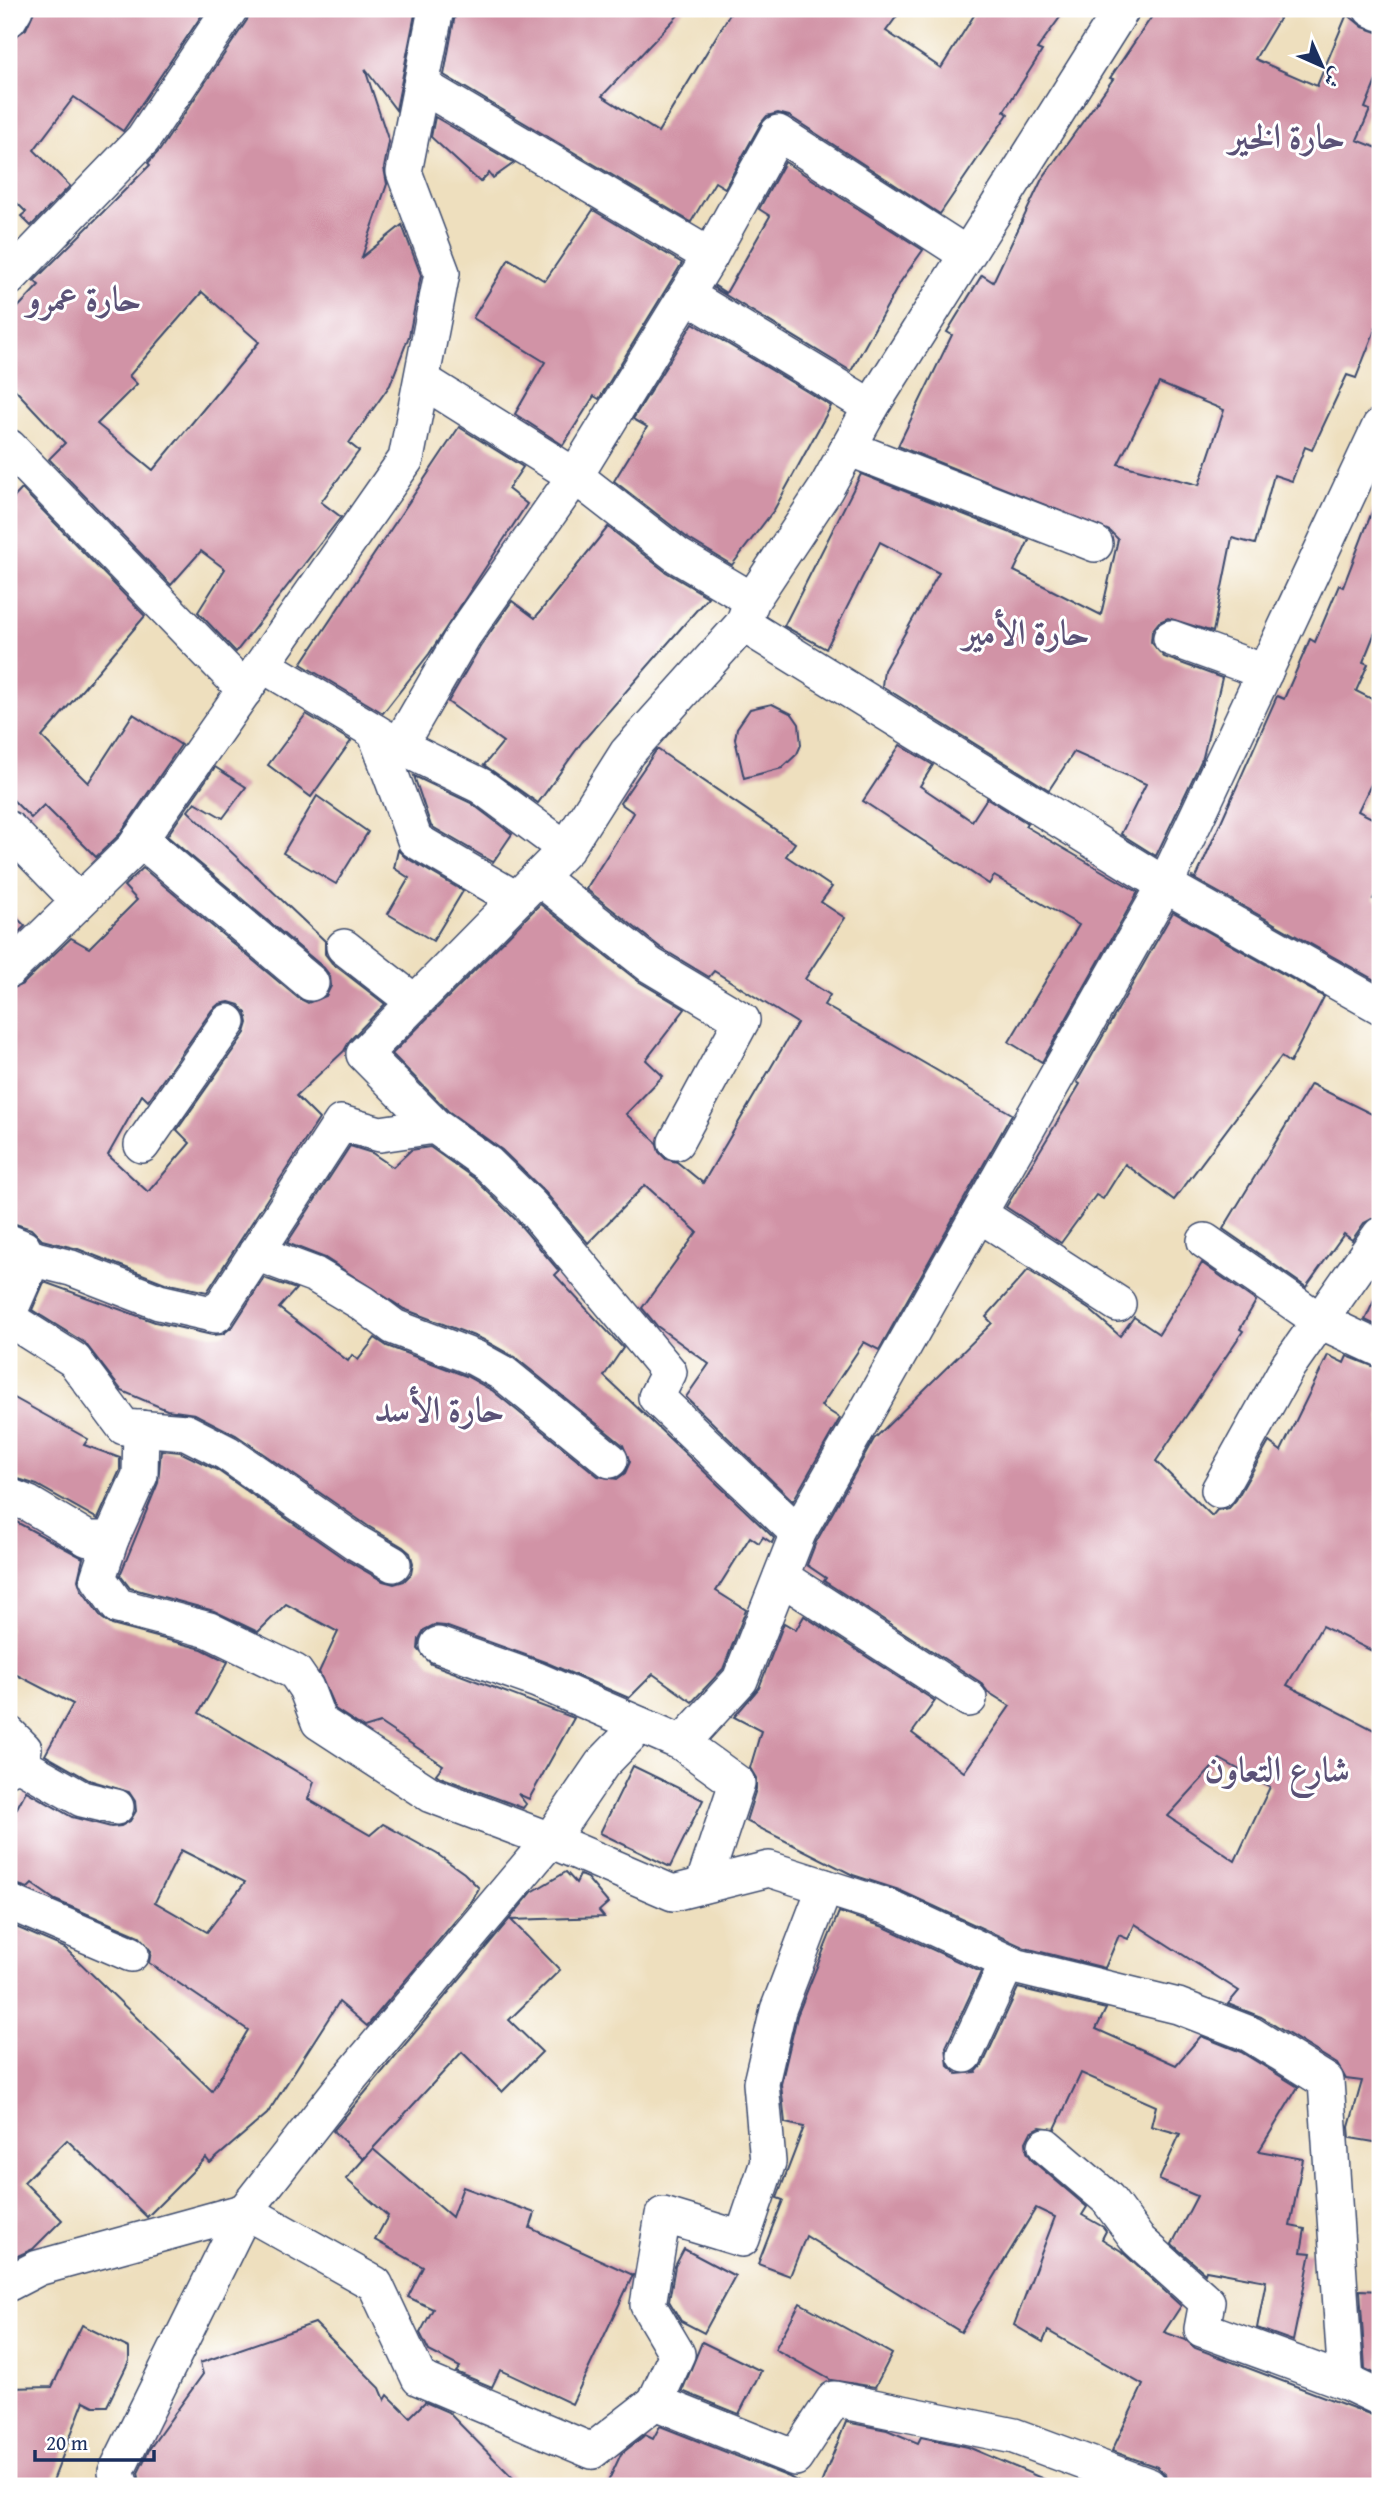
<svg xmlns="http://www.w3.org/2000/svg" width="1389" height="2495" font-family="'Gentium Book Plus',Amiri,serif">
<rect width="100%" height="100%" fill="#fff"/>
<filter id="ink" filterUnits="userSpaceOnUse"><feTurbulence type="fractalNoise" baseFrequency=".0143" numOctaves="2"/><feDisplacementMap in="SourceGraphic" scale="14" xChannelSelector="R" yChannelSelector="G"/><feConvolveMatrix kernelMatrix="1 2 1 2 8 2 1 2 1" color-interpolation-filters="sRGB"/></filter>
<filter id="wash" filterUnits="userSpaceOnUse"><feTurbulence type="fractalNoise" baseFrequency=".00686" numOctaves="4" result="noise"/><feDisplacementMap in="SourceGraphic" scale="28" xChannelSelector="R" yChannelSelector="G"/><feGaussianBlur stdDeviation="1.57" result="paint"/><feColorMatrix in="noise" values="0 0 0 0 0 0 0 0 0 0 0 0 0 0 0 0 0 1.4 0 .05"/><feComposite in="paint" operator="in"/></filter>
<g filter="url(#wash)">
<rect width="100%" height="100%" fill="#eedfbe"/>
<g id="blocks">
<g fill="#d193a6" fill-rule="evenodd">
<path d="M35,9H206L123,131L74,97L34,150L70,186L31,226L21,216L26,212L9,195V44L11,39L26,29Z"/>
<path d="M250,9H416L396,110L365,69L389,142L384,168L387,184L362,257L402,225L421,275L409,336L390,385L349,443L359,451L321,502L341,517L236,652L198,612L225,569L201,551L171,585L49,459L65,443L9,383V317L39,285L34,281L150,165L148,163L160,150L247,20ZM202,292L259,342L153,470L97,424L137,384L129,376Z"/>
<path d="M456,9H684L602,96L658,132L733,9H902L886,31L941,68L978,9H1066L1037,49L1042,51L1004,111L1008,114L940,214L789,116L778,113L767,116L761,123L725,188L715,182L691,222L444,75Z"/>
<path d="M1157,9H1285L1255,59L1317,86L1347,14L1363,27L1380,33V71L1365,108L1370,110L1357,140L1380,149V317L1356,378L1347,375L1312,450L1305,447L1292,481L1274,475L1255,544L1232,538L1213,632L1168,618L1159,622L1152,631L1151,642L1164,657L1222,678L1203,757L1156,856L1121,834L1146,784L1074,752L1049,790L882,686L884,670L939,573L880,542L826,649L784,626L861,474L1029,540L1014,571L1101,615L1118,539L1110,531L898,446L952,335L947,332L982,275L993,282L1042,179L1113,79L1110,78ZM1159,383L1224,410L1199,485L1118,464Z"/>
<path d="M435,117L514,163L493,178L489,173L480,182L431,137Z"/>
<path d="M785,162L923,250L901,281L851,371L714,288L715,286L726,293L770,216L759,209Z"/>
<path d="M593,210L682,263L599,399L594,396L563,445L515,414L545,362L473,318L509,259L545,281Z"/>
<path d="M693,323L831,406L774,510L732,565L689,539L614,481L647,427L633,419Z"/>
<path d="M459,427L523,467L508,489L527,504L429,654L383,713L301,664Z"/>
<path d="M22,489L145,616L42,737L88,783L133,714L181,745L119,835L96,857L44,805L31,818L9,796V503Z"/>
<path d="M1378,496L1380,620L1363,662L1368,664L1356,691L1380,703V766L1358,811L1380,822V883L1373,899L1380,902V983L1191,877L1196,878L1277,696L1284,699L1310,639L1315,642L1339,585L1343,587Z"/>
<path d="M608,527L666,572L708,597L582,742L538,803L484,765L503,742L448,702L480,647L512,601L535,618Z"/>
<path d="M772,704L792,714L799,724L801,745L797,754L782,768L744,778L735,739L737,728L750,709Z"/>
<path d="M306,714L351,741L311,797L268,765Z"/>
<path d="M900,745L933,765L920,786L972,821L987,798L1027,823L1025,826L1138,892L1042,1062L1009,1042L1079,925L994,876L989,884L863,801Z"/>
<path d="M657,749L795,843L786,856L832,887L821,902L845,918L805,979L830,995L824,1005L1012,1114L879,1350L864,1342L821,1406L840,1418L793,1501L686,1397L709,1364L657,1326L642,1308L697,1232L645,1185L588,1243L545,1192L502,1150L448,1111L392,1054L540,904L638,981L685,1009L646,1060L663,1076L626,1114L656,1142L659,1152L666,1159L677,1162L703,1183L797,1023L714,971L709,977L661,948L586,889L634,813L620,803Z"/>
<path d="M215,767L246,787L223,818L195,802L188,811L325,941V954L332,963L385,1004L350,1040L344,1051L296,1096L319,1119L207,1292L165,1283L78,1249L42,1240L31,1229L9,1222V990L23,984L71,938L89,948L137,900L124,886L143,868L298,998L308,1003L326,996L331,986L330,976L324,968L167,836ZM229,1002L239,1005L246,1013L248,1023L245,1033L177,1130L190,1143L148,1192L108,1155L142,1095L148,1101L212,1010L219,1004Z"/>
<path d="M414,776L471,803L512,834L493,862L431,826Z"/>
<path d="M317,796L368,832L336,884L283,853Z"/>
<path d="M398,850L405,857L463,891L433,941L388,914L409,878L394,868Z"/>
<path d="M9,910L25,926L9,942Z"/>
<path d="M1173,912L1324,997L1290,1063L1281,1057L1174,1200L1125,1164L1103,1199L1096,1195L1061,1243L1006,1207L1080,1084L1077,1082Z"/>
<path d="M1311,1084L1380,1118V1215L1364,1223L1352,1240L1344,1234L1306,1287L1223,1229Z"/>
<path d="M350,1146L372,1153L393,1167L411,1150L430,1147L475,1179L515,1219L559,1271L555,1275L623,1348L604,1376L774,1538L772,1543L763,1537L759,1543L750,1537L716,1591L746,1610L723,1669L692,1702L653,1674L629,1698L545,1662L445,1626L434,1625L424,1630L419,1639L418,1649L431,1664L574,1718L529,1799L518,1794L526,1804L523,1808L440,1777L436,1774L443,1765L380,1723L364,1728L335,1709L319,1672L338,1632L286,1604L258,1632L214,1611L130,1588L120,1575L158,1483L161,1450L180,1452L217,1470L346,1560L383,1581L394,1584L404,1581L411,1574L413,1563L410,1553L403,1547L368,1526L236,1435L195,1414L167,1410L122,1391L85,1343L32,1310L44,1282L155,1322L212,1335L223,1334L233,1326L264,1278L296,1289L279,1308L348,1361L352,1355L358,1360L375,1338L387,1346L466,1376L493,1391L598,1476L617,1479L625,1473L630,1462L623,1445L516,1358L482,1339L404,1309L325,1258L287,1243Z"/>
<path d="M1202,1263L1256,1301L1240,1329L1243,1331L1156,1461L1212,1516L1217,1510L1229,1508L1236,1500L1269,1442L1281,1451L1328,1355L1344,1363L1347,1356L1380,1369V1655L1322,1626L1287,1685L1380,1733V2143L1350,2138L1349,2127L1362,2081L1346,2079L1337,2064L1261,2017L1228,2004L1239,1991L1135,1924L1128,1939L1119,1935L1105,1968L1025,1948L899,1890L853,1875L746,1821L756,1789V1778L750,1768L761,1731L734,1717L759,1688L784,1623L796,1630L804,1616L935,1701L912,1733L964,1772L1010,1706L988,1692L980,1682L824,1581L826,1578L807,1565L816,1542L874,1439L992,1323L986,1317L1028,1270L1090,1310L1120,1336L1134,1317L1159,1334ZM1220,1759L1270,1787L1235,1861L1168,1816Z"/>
<path d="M1380,1288V1327L1365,1320Z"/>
<path d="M9,1395L88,1439L84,1445L120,1458V1470L98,1519L37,1485L9,1476Z"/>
<path d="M9,1518L83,1558L78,1580L81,1589L102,1618L112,1625L202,1649L228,1662L199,1713L314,1782L308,1799L370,1835L383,1824L437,1854L464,1873L479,1888L472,1901L367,2026L339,2002L267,2114L210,2163L206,2158L147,2217L67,2140L24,2182L62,2220L33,2249L9,2260V1924L65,1948L212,2091L248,2030L149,1963L151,1951L139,1936L55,1900L32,1884L28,1888L9,1882V1823L26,1791L72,1817L111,1827L121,1826L130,1821L136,1811L135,1801L129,1792L89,1780L45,1755L73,1704L9,1671ZM181,1850L245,1882L207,1932L155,1902Z"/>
<path d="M633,1766L703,1800L670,1867L600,1833Z"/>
<path d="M566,1872L576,1883L580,1875L587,1878L608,1903L599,1911L604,1917L511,1920L560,1970L509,2020L542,2052L502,2092L462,2052L363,2159L333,2131L532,1892Z"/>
<path d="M839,1912L884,1927L981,1972L946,2047L948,2066L957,2074L976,2072L983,2064L1018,1988L1106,2009L1096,2029L1176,2065L1201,2036L1241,2052L1298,2087L1259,2151L1303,2159L1290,2226L1305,2229L1301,2252L1311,2253L1293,2341L1257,2328L1266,2281L1206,2270L1205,2273L1172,2244L1197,2196L1159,2180L1180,2134L1151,2126L1156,2106L1081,2073L1055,2129L1040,2127L1031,2132L1026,2142L1027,2152L1033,2161L1087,2207L1082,2215L1103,2227L1106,2231L1102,2239L1121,2251L1181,2306L1164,2332L1186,2340L1195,2348L1380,2418V2486H1169L1165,2474L1157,2467L1112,2451L1143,2385L1048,2331L1043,2342L1014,2325L1055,2217L1036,2208L961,2332L806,2236L790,2276L758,2264L783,2200L777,2198L804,2127L785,2123L781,2084L797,2016Z"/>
<path d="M373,2149L452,2217L463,2187L535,2213L530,2228L633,2275L572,2404L500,2370L492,2387L456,2372L460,2367L429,2351L420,2333L433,2309L408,2297L423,2267L375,2240L388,2216L346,2179Z"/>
<path d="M684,2249L735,2276L704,2333L681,2321L669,2301L675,2266Z"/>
<path d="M1360,2290L1380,2291V2376L1365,2369Z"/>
<path d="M800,2303L892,2354L875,2387L831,2380L775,2349Z"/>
<path d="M315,2323L380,2388L385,2400L388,2395L410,2417L425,2402L448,2412L521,2486H141L138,2473L150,2448L203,2374L200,2363Z"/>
<path d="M82,2325L129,2348V2361L107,2406H94L84,2401L51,2486H9V2388L52,2387Z"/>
<path d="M702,2342L761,2371L739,2414L682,2391Z"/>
<path d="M846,2422L887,2430L918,2443L921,2437L968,2447L1060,2486H820Z"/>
<path d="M660,2426L789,2477L806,2486H606L621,2454L645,2435L653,2439Z"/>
</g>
</g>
</g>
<g filter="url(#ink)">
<use href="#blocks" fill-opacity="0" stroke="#3b496c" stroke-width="2"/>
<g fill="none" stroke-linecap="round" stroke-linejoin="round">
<defs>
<g id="minor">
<path d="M1371,9L1380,13"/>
<path d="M9,19L15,9"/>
<path d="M421,85L710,256"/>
<path d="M9,278L143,139L230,9"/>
<path d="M686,295L871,407"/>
<path d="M422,380L575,476L678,556L752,600"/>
<path d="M9,447L245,690"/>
<path d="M848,448L1095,544"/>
<path d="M743,624L1165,885L1380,1006"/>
<path d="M1171,638L1265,672"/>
<path d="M263,665L399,746L463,636L575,476L710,256L778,133L966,254"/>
<path d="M375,732L415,840L516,899"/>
<path d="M399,746L481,786L566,849"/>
<path d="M9,829L78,900"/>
<path d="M140,839L311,983"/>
<path d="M538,877L650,965L742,1020L676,1142"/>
<path d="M344,947L413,1001"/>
<path d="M9,970L134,848L406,459L442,273L404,172L436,9"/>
<path d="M142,1145L228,1022"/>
<path d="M979,1214L1118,1304"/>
<path d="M1205,1241L1320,1321L1380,1349"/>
<path d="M9,1242L23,1248L27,1257L71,1268L159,1302L216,1315L341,1123L380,1134L435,1126"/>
<path d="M256,1253L315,1275L362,1303L394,1327L475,1358L504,1374L610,1460"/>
<path d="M9,1313L33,1258"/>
<path d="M9,1319L74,1360L124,1427L186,1432L227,1453L357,1543L393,1564"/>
<path d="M1219,1490L1288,1366L1380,1235"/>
<path d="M9,1496L29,1504L88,1539H111L140,1475L141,1428"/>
<path d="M798,1533L656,1397L669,1372L530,1205L488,1164L435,1126L364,1054L566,849L627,753L743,624L752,600L825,490L871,407L1122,9"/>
<path d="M111,1539L98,1578L118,1606L209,1630L295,1672L306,1688L319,1722L431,1795L550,1840L673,1893L769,1869L891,1908L1018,1967L1178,2006L1250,2034L1326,2081L1346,2382L1380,2398"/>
<path d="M781,1577L969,1699"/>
<path d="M438,1645L537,1680L682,1743L737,1783L703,1885"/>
<path d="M9,1734L24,1749L18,1763"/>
<path d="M682,1743L740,1680L798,1533L1165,885L1380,426"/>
<path d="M9,1768L18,1763L82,1799L116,1807"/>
<path d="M9,1902L131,1954"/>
<path d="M965,2055L1007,1963"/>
<path d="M1046,2146L1107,2198L1138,2240L1207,2302L1202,2329L1346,2382"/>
<path d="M9,2283L38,2268L245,2211L375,2284L419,2378L592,2451L655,2402L795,2458L834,2399L1014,2436L1149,2486"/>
<path d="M655,2402L677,2354L648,2305L663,2215L742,2239L768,2162L761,2083L778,2010L825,1887"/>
<path d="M121,2486L116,2472L245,2211L342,2087L550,1840L602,1764L640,1725"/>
</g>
</defs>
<use href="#minor" stroke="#3b496c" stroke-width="38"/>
<use href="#minor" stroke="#fff" stroke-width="35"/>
</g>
</g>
<g text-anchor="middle" stroke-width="6" stroke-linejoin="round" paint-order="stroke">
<g font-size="35" font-weight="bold" fill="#5b5277" stroke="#fff">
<text x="1287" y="148">حارة الخير</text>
<text x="84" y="310">حارة عمرو</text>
<text x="1026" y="644">حارة الأمير</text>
<text x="439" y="1421">حارة الأسد</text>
<text x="1277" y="1781">شارع التعاون</text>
</g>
</g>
<rect width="1389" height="2495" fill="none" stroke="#fff" stroke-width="35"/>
<g transform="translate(1322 66) rotate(135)" stroke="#ffffff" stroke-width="5" paint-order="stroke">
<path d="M0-5L12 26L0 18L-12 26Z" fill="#1b2f5e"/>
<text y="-10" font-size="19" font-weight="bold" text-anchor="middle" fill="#1b2f5e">ش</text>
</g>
<path d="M35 2450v10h119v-10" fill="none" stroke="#1b2f5e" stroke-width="3.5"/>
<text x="46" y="2450" font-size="21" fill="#1b2f5e" stroke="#ffffff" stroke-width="5" paint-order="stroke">20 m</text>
</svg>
